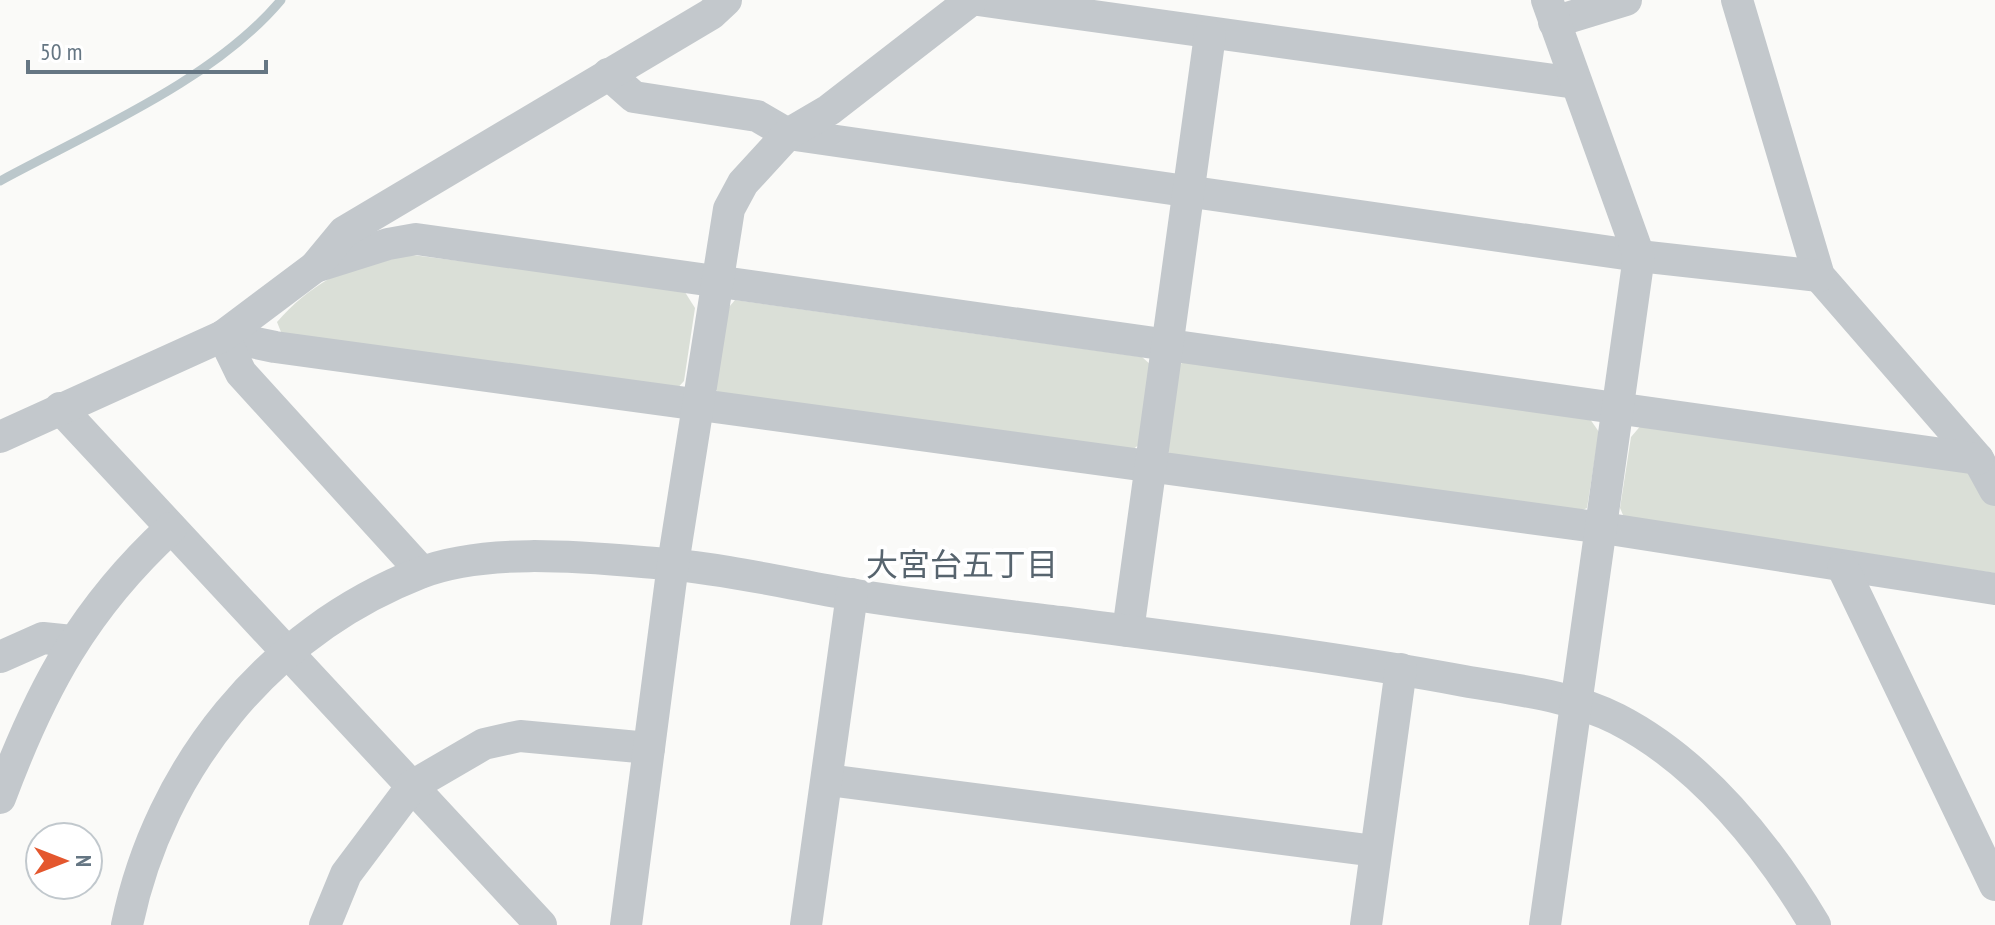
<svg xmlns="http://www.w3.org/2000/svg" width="1995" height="925" font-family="'PT Sans Narrow','Noto Sans JP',sans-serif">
<rect width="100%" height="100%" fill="#fafaf8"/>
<g fill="#dadfd7">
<path d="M396,253L683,289L695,308L684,381L673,393L283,337L277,322C309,285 349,264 396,253Z"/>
<path d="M735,300L1142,357L1151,365L1140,444L1128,453L722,397L713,386L723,314Z"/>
<path d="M1186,360L1590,419L1599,432L1587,508L1576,513L1175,459L1164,447L1171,371Z"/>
<path d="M1643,423L1963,468L1995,500V573L1626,522L1620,508L1631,437Z"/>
</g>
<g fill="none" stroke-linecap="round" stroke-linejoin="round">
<path stroke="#bbc7cb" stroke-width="9" d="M0,181C92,131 214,80 281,0"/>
<g stroke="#c3c8cc" stroke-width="32">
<path d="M978,0L1576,83"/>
<path d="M1737,0L1819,276L1978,459L1995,490"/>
<path d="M1554,22L1626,0"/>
<path d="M608,74L634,97L757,116L788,134L1639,256L1819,276"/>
<path d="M315,267L388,244L416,239L1978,459"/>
<path d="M223,336L275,347L1603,528L1995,589"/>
<path d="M223,336L241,373L422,572"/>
<path d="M60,408L541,925"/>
<path d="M0,437L223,336L315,267L344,232L711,14L726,0"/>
<path d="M1843,568L1995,885"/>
<path d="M1128,631L1210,35"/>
<path d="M0,657L43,638L72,641"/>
<path d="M828,780L1375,851"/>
<path d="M0,798C41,688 84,608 171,528"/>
<path d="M127,925C159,768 269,632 420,573C490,546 592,558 667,564C725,569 785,583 843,593C915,605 988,613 1060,622C1195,640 1330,656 1464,681C1515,690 1570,695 1617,719C1701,762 1768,846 1815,925"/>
<path d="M325,925L346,874L412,786L484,744L520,736L649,748"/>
<path d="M626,925L673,564L729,209L743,183L788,134L829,110L971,0"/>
<path d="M806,925L852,594"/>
<path d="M1366,925L1401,669"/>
<path d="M1545,925L1639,256L1547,0"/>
</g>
</g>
<g text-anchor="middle" stroke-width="8" stroke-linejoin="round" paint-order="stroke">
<g font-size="32" fill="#57646e" stroke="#fff">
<text x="962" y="576">大宮台五丁目</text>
</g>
</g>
<g transform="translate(64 861) rotate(90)"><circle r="38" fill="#ffffff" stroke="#c1c8cd" stroke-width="2"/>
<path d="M0-6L14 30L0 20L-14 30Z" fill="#e4572e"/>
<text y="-12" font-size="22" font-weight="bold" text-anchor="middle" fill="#657683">N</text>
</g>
<path d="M28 60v12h238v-12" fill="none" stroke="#657683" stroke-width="4"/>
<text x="40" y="60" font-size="24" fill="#657683" stroke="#ffffff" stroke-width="6" paint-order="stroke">50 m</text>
</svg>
